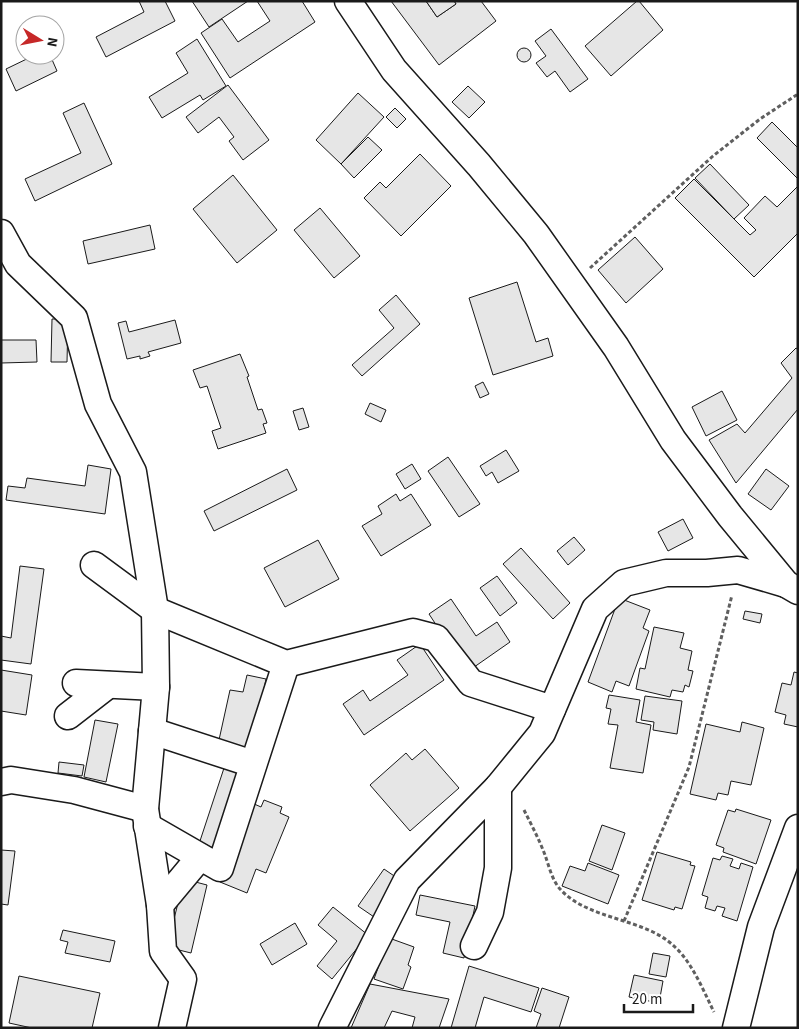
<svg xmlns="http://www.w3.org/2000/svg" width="799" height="1029" font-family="'Source Sans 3',sans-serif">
<rect width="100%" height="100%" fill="#fff"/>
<g fill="#e6e6e6" stroke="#1a1a1a">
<path d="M139,1H165L175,21L106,57L96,37L144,12Z"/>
<path d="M192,1H248L209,27Z"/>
<path d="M257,1H302L315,22L230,78L201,33L222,19L238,42L270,21Z"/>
<path d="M391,1H426L437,17L456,4L454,1H481L496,21L439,65Z"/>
<path d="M426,1H454L456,4L437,17Z"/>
<path d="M637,1H639L663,30L611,76L585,46Z"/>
<path d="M551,29L588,79L570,92L555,71L547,77L536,63L546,56L535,41Z"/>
<path d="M197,39L226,86L203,100L200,95L162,118L149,97L188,73L176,53Z"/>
<circle cx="524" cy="55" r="7"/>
<path d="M35,55H50L57,71L16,91L6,69Z"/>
<path d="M228,85L269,140L243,160L229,141L234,137L219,117L198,133L186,117Z"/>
<path d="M468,86L485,102L469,118L452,102Z"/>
<path d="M358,93L384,117L341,164L316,140Z"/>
<path d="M84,103L112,164L35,201L25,179L81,153L63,113Z"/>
<path d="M395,108L406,119L397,128L386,117Z"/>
<path d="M772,122L798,148V179L757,138Z"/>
<path d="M368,137L382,150L354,178L341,164Z"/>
<path d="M420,154L451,186L401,236L364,198L380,182L386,188Z"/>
<path d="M710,164L749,205L734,219L695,178Z"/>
<path d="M233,175L277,230L237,263L193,209Z"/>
<path d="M694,179L750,235L756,230L744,218L765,196L777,207L798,186V233L754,277L675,198Z"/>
<path d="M320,208L360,256L334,278L294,230Z"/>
<path d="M150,225L155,249L88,264L83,241Z"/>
<path d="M635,237L663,269L626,303L598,270Z"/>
<path d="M517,282L536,342L548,338L553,356L493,375L469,298Z"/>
<path d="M396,295L420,324L362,376L352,365L394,328L379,310Z"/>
<path d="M52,319H68L67,362H51Z"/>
<path d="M175,320L181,343L148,352L150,356L140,359V356L127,359L118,323L126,321L129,332Z"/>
<path d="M1,340H36L37,362L1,363Z"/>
<path d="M796,348L798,349V409L736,483L709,440L737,424L745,433L792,378L781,363Z"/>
<path d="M240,354L249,376L247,377L258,410L262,409L267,423L263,424L266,433L218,449L212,431L221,428L207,386L200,388L193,370Z"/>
<path d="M483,382L489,394L480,398L475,386Z"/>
<path d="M722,391L737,420L706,436L692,407Z"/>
<path d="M370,403L386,410L381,422L365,414Z"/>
<path d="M303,408L309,427L299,430L293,411Z"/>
<path d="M506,450L519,471L498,483L492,472L486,476L480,466Z"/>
<path d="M448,457L480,504L459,517L428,471Z"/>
<path d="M412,464L421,479L405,489L396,474Z"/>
<path d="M88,465L111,469L105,514L6,500L8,486L25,488L27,478L85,486Z"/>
<path d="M287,469L297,490L214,531L204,511Z"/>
<path d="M766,469L789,486L771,510L748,494Z"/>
<path d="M396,494L400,501L411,494L431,525L381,556L362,526L382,514L378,506Z"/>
<path d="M683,519L693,538L668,551L658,532Z"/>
<path d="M574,537L585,550L568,565L557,551Z"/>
<path d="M318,540L339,579L285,607L264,568Z"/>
<path d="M521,548L570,603L553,619L503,564Z"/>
<path d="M20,566L44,569L31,664L1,660V636L11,638Z"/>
<path d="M497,576L517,603L500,616L480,588Z"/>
<path d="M619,598L650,610L643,628L649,631L629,686L616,681L612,692L588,682Z"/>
<path d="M451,599L476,636L497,622L510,642L467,672L429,614Z"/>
<path d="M745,611L762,614L760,623L743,619Z"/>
<path d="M654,627L684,633L680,648L692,651L688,670L693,671L689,687L685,685L683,692L672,690L670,697L636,689L640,668L645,669Z"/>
<path d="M420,644L444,680L364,735L343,704L363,690L370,701L408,675L397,660Z"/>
<path d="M1,670L32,675L26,715L1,711Z"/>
<path d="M794,672L798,673V727L784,724L786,715L775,712L782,683L791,685Z"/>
<path d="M247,675L266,679L250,756L217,749L230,690L243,692Z"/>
<path d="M609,695L640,700L636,722L651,725L643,773L610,768L618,725L608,724L611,709L606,708Z"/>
<path d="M645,696L682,701L677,734L653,730L654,722L641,720Z"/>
<path d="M95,720L118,724L106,782L84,777Z"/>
<path d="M742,722L764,728L751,785L731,781L728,795L718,793L716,800L690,794L706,724L740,732Z"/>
<path d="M425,749L459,788L410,831L370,785L406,753L412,760Z"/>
<path d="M59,762L84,765L82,776L58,773Z"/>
<path d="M226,762L249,769L220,854L198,847Z"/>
<path d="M264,800L282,807L280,813L289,817L266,873L256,869L247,893L220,882L252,803L261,807Z"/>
<path d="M736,809L771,820L756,864L723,852L724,848L716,845L728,810L735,812Z"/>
<path d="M602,825L625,833L612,870L589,861Z"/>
<path d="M1,850L15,851L8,905L1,904Z"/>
<path d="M657,852L691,862L690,865L695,866L682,909L675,907L674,910L642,900Z"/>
<path d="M722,856L733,859L730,866L739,869L741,863L753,867L737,921L722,916L725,908L717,906L715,911L705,908L708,897L702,895L713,858L720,860Z"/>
<path d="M588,863L619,875L608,904L562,886L570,866L585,871Z"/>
<path d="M384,869L403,882L377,919L358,906Z"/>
<path d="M184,879L207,885L191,953L167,947Z"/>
<path d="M420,895L475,906L464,958L443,953L450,922L416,915Z"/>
<path d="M333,907L368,935L332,979L317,966L337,941L318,925Z"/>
<path d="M295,923L307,944L272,965L260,944Z"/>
<path d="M63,930L115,941L110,962L65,953L68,942L60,940Z"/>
<path d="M389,938L414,947L408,965L411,967L403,989L374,979Z"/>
<path d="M653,953L670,956L666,977L649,974Z"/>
<path d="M469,966L539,988L531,1012L484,997L475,1028H451Z"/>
<path d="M634,975L663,981L659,1003L629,997Z"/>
<path d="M19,976L100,993L92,1028H32L9,1023Z"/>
<path d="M370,984L449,999L439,1028H412L415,1017L392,1011L384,1028H351Z"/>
<path d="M542,988L569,997L559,1028H536L541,1014L534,1011Z"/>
</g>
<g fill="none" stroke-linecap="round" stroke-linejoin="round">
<defs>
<g id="minor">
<path d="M348,1L394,70L479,165L536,234L616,347L673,440L730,516L786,584L798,591"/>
<path d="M1,233L18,264L74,318L98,404L133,472L155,610L156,687L145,809L160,905L163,951L183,979L172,1028"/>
<path d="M94,565L155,610L286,664L413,632L436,638L471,683L552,709"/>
<path d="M76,683L156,687"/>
<path d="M68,716L108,685"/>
<path d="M152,731L253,764"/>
<path d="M1,782L11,780L74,790L145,809"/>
<path d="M147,826L220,868L286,664"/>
<path d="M160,905L200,857"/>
<path d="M474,946L490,912L498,868V787"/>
<path d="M332,1028L407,880L498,787L542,733L595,609L624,583L666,573H707L738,570L786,584"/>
<path d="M736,1028L761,927L798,828"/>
</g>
</defs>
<use href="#minor" stroke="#1a1a1a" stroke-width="29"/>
<g stroke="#5f5f5f" stroke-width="3" stroke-dasharray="4 2.5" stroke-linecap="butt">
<path d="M590,268L713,156L760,119L798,94"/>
<path d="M524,810C531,824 539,839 545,855C549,866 552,880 560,889C589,921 644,917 675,947C693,964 703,990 714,1012"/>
<path d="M624,921L689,767L732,595"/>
</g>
<use href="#minor" stroke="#fff" stroke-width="26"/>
</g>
<rect width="799" height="1029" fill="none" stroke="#1a1a1a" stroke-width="5"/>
<g transform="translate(40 40) rotate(100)"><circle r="24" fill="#ffffff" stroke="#a3a3a3"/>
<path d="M0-4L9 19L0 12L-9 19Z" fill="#c62828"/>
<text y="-8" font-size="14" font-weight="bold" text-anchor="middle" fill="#1a1a1a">N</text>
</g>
<path d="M624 1004v8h69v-8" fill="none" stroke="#1a1a1a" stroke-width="2.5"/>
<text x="632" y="1004" font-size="15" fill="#1a1a1a" stroke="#ffffff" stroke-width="4" paint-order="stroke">20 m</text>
</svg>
